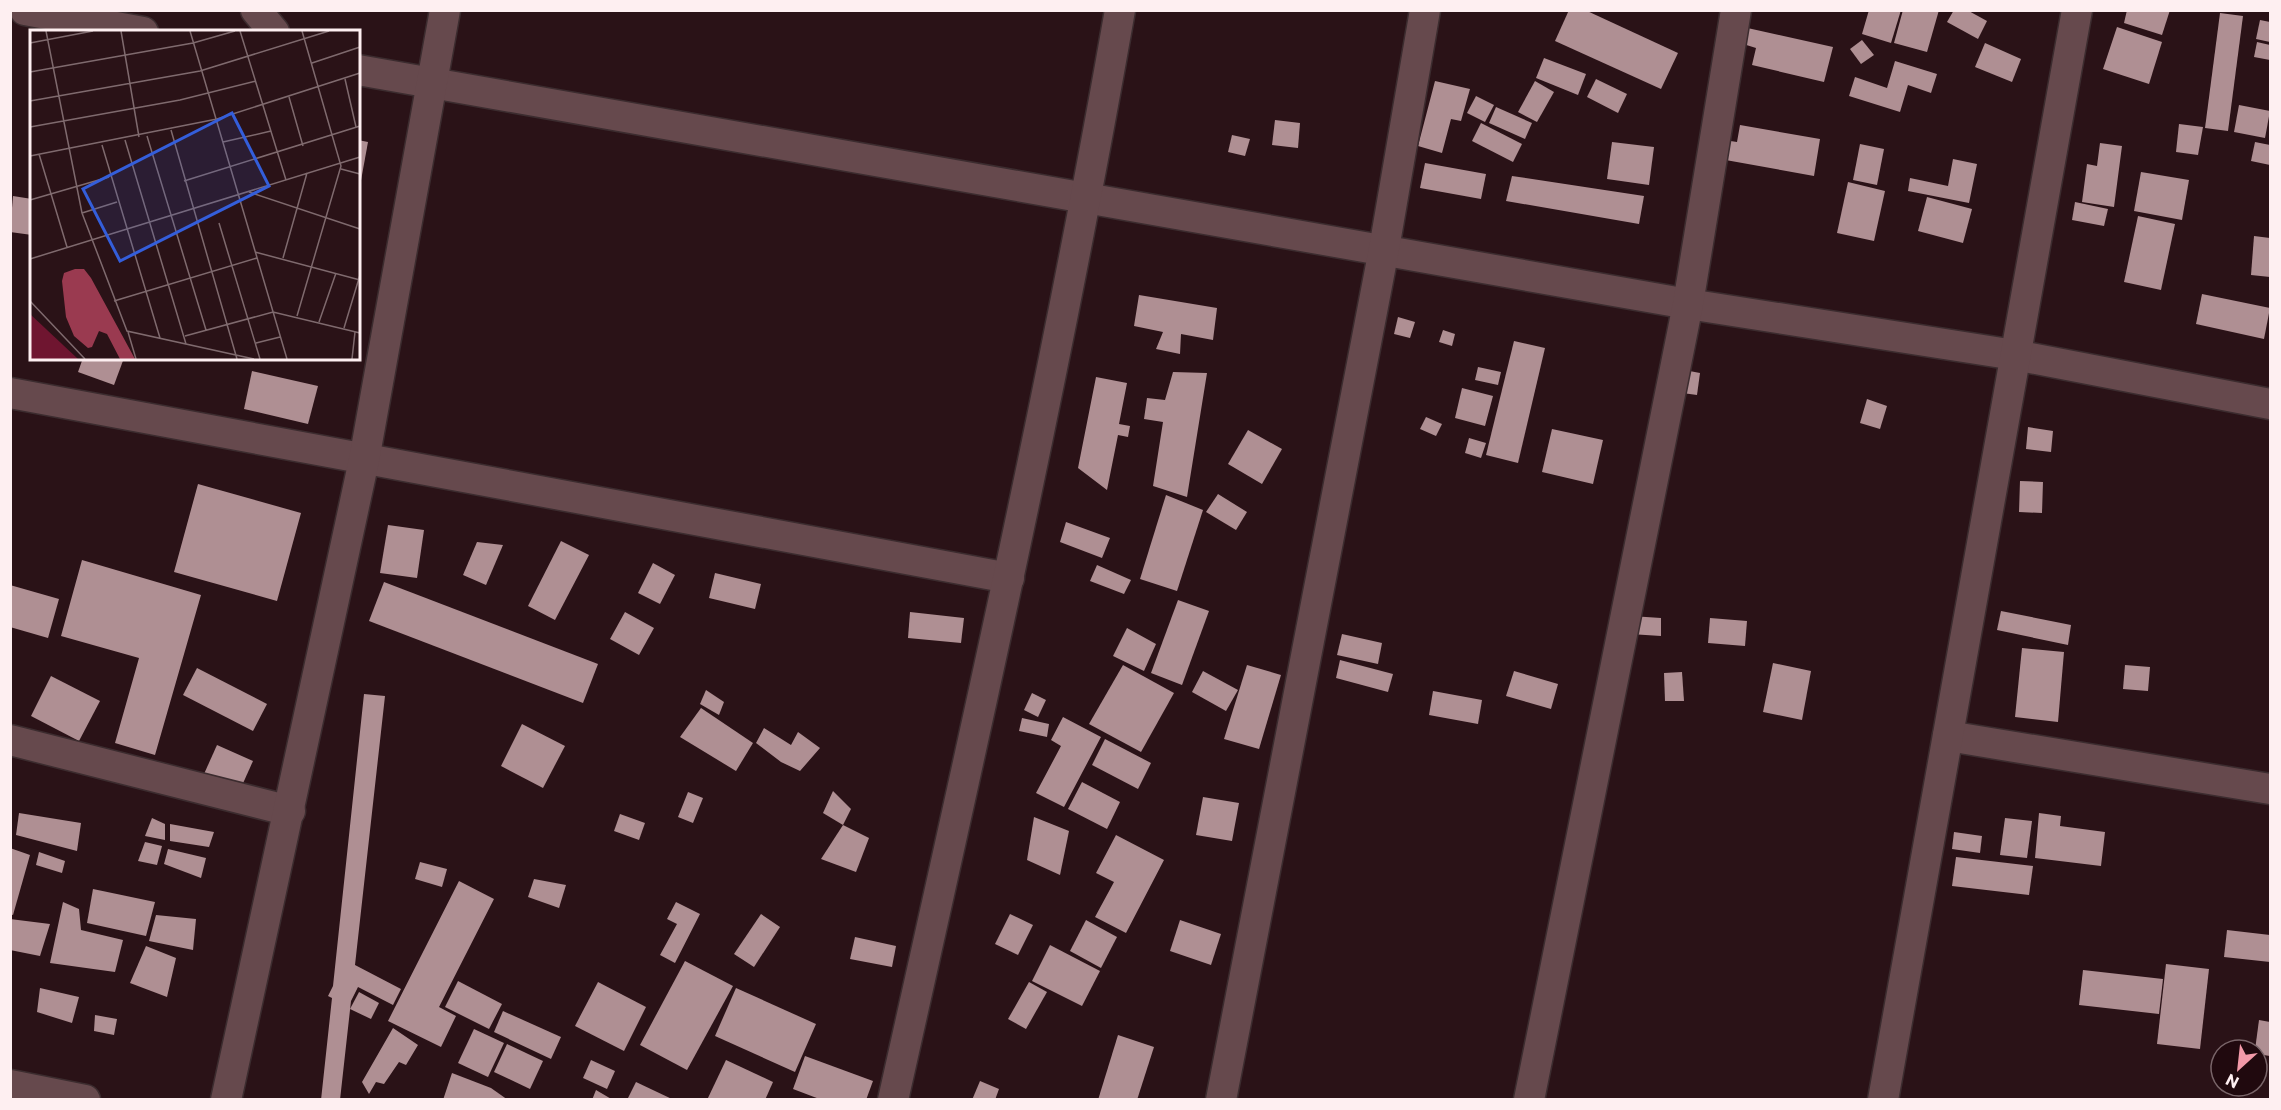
<svg xmlns="http://www.w3.org/2000/svg" width="2281" height="1110" font-family="Commissioner,sans-serif">
<rect width="100%" height="100%" fill="#2a1217"/>
<g fill="#af8f93">
<path d="M1569,10H1585L1678,53L1661,89L1555,41Z"/>
<path d="M1869,10H1901L1891,43L1862,34Z"/>
<path d="M1903,10H1939L1927,52L1894,43Z"/>
<path d="M1954,10H1967L1987,21L1978,39L1947,22Z"/>
<path d="M2127,10H2170L2162,35L2124,23Z"/>
<path d="M2220,13L2243,16L2228,131L2205,128Z"/>
<path d="M2260,20L2270,22V42L2256,39Z"/>
<path d="M1743,27L1833,47L1824,82L1752,65L1756,48L1740,43Z"/>
<path d="M2117,27L2162,42L2149,84L2103,69Z"/>
<path d="M1862,40L1874,55L1861,64L1850,49Z"/>
<path d="M2257,42L2270,45V60L2254,57Z"/>
<path d="M1985,43L2021,59L2012,82L1975,67Z"/>
<path d="M1544,58L1586,74L1578,95L1536,78Z"/>
<path d="M1895,61L1937,74L1931,93L1908,85L1900,112L1849,96L1855,77L1887,88Z"/>
<path d="M1596,79L1627,94L1618,113L1587,97Z"/>
<path d="M1435,81L1470,89L1461,121L1451,119L1442,153L1418,146Z"/>
<path d="M1535,81L1554,92L1537,122L1518,112Z"/>
<path d="M1476,96L1494,105L1485,122L1467,113Z"/>
<path d="M2239,105L2270,111L2265,138L2234,132Z"/>
<path d="M1496,107L1532,123L1525,139L1489,123Z"/>
<path d="M1275,120L1300,123L1298,148L1272,145Z"/>
<path d="M1481,123L1522,144L1513,162L1472,141Z"/>
<path d="M2179,124L2203,127L2198,155L2176,152Z"/>
<path d="M1740,125L1820,139L1814,176L1720,159L1724,140L1737,142Z"/>
<path d="M1232,135L1250,139L1245,156L1228,152Z"/>
<path d="M358,140L368,142L360,186H358Z"/>
<path d="M1612,142L1654,147L1649,185L1607,179Z"/>
<path d="M2255,142L2270,145V165L2251,161Z"/>
<path d="M2100,143L2122,146L2114,207L2082,202L2087,164L2097,166Z"/>
<path d="M1860,144L1884,149L1877,185L1853,180Z"/>
<path d="M1953,159L1977,164L1969,203L1908,191L1910,178L1948,186Z"/>
<path d="M1425,163L1486,174L1481,199L1420,188Z"/>
<path d="M2141,172L2189,180L2182,220L2134,211Z"/>
<path d="M1512,176L1644,196L1639,224L1506,201Z"/>
<path d="M1848,182L1885,191L1874,241L1837,233Z"/>
<path d="M13,196L32,199V235L10,232Z"/>
<path d="M1927,197L1972,209L1963,243L1918,231Z"/>
<path d="M2075,202L2108,209L2104,226L2072,220Z"/>
<path d="M2138,216L2175,224L2161,290L2124,282Z"/>
<path d="M2254,236L2270,238V277L2251,275Z"/>
<path d="M2202,294L2270,308L2264,339L2196,324Z"/>
<path d="M1139,295L1217,308L1213,340L1181,334L1180,354L1156,349L1163,332L1134,326Z"/>
<path d="M1398,317L1415,322L1410,338L1394,334Z"/>
<path d="M1443,330L1455,334L1452,346L1439,342Z"/>
<path d="M1514,341L1545,348L1518,463L1486,455Z"/>
<path d="M83,358H124L114,385L78,372Z"/>
<path d="M1478,367L1501,372L1498,385L1475,380Z"/>
<path d="M1679,369L1700,373L1697,395L1675,392Z"/>
<path d="M252,371L318,386L308,424L244,409Z"/>
<path d="M1173,372L1207,373L1187,497L1153,486L1163,422L1144,419L1147,398L1165,400Z"/>
<path d="M1096,377L1127,383L1119,424L1130,426L1128,437L1118,435L1107,490L1078,468Z"/>
<path d="M1462,388L1493,396L1485,426L1455,418Z"/>
<path d="M1867,399L1887,406L1880,429L1860,423Z"/>
<path d="M1426,417L1442,424L1436,436L1420,429Z"/>
<path d="M2028,427L2053,431L2051,452L2026,449Z"/>
<path d="M1552,429L1603,440L1593,484L1542,472Z"/>
<path d="M1248,430L1282,449L1262,484L1228,464Z"/>
<path d="M1469,438L1486,443L1481,458L1465,453Z"/>
<path d="M2020,481L2043,482L2042,513L2019,512Z"/>
<path d="M198,484L301,513L277,601L174,572Z"/>
<path d="M1218,494L1247,512L1236,530L1206,512Z"/>
<path d="M1166,495L1203,510L1177,591L1140,579Z"/>
<path d="M1066,522L1110,538L1102,558L1060,542Z"/>
<path d="M388,525L424,530L417,578L380,573Z"/>
<path d="M561,541L589,555L555,620L528,606Z"/>
<path d="M477,542L503,545L486,585L463,575Z"/>
<path d="M82,560L201,595L155,755L115,743L139,658L61,636Z"/>
<path d="M653,563L675,575L660,604L638,593Z"/>
<path d="M1097,565L1131,580L1124,594L1090,581Z"/>
<path d="M715,573L761,584L755,609L709,598Z"/>
<path d="M384,582L598,664L583,703L369,621Z"/>
<path d="M10,585L59,599L48,638L10,627Z"/>
<path d="M1178,600L1209,611L1182,685L1151,673Z"/>
<path d="M2001,611L2071,625L2068,645L1997,630Z"/>
<path d="M625,612L654,628L639,655L610,639Z"/>
<path d="M910,612L964,618L961,643L908,638Z"/>
<path d="M1631,616L1661,618V636L1630,634Z"/>
<path d="M1710,618L1747,621L1745,646L1708,643Z"/>
<path d="M1127,628L1156,644L1144,671L1113,656Z"/>
<path d="M1342,634L1382,643L1378,664L1337,655Z"/>
<path d="M2022,648L2064,652L2058,722L2015,717Z"/>
<path d="M1340,660L1393,674L1388,692L1336,678Z"/>
<path d="M1773,663L1811,671L1802,720L1763,712Z"/>
<path d="M1123,665L1174,693L1141,752L1089,724Z"/>
<path d="M1247,665L1281,675L1259,749L1224,739Z"/>
<path d="M2125,665L2150,667L2148,691L2123,689Z"/>
<path d="M197,668L267,704L253,731L183,695Z"/>
<path d="M1203,671L1238,690L1226,711L1192,692Z"/>
<path d="M1514,671L1558,684L1551,709L1506,696Z"/>
<path d="M1682,672L1684,701H1665L1664,673Z"/>
<path d="M51,676L100,701L79,741L31,716Z"/>
<path d="M706,690L724,702L719,715L700,704Z"/>
<path d="M1433,691L1482,700L1478,724L1429,715Z"/>
<path d="M1032,693L1046,700L1038,717L1024,710Z"/>
<path d="M364,694L385,696L355,965L401,989L393,1005L358,987L351,1001L340,1100H321L332,998L328,996L333,986Z"/>
<path d="M701,708L753,743L736,771L680,737Z"/>
<path d="M1063,717L1101,737L1064,807L1036,793L1061,746L1051,740Z"/>
<path d="M1022,718L1049,724L1047,737L1019,731Z"/>
<path d="M522,724L565,746L543,788L501,766Z"/>
<path d="M764,728L791,745L798,732L820,748L800,771L781,762L756,743Z"/>
<path d="M1105,739L1151,763L1138,789L1092,765Z"/>
<path d="M217,745L253,761L240,790L204,774Z"/>
<path d="M1082,782L1120,802L1107,829L1068,809Z"/>
<path d="M833,791L851,809L843,825L823,813Z"/>
<path d="M688,792L703,798L693,823L678,817Z"/>
<path d="M1203,797L1239,803L1232,841L1196,835Z"/>
<path d="M19,813L81,823L77,851L16,835Z"/>
<path d="M2039,813L2061,816L2060,826L2105,832L2101,866L2035,858Z"/>
<path d="M620,814L645,823L639,840L614,831Z"/>
<path d="M1034,817L1069,831L1060,875L1027,860Z"/>
<path d="M152,818L165,824V840L145,836Z"/>
<path d="M2005,818L2032,821L2027,858L2000,855Z"/>
<path d="M170,824L214,832L209,847L170,841Z"/>
<path d="M843,825L869,838L856,872L821,859Z"/>
<path d="M1954,832L1982,836L1980,853L1952,849Z"/>
<path d="M1116,835L1164,860L1126,933L1095,917L1114,882L1096,873Z"/>
<path d="M145,842L162,846L157,865L138,861Z"/>
<path d="M10,848L30,855L13,915L10,914Z"/>
<path d="M168,849L206,858L201,878L164,864Z"/>
<path d="M39,852L65,861L62,873L36,865Z"/>
<path d="M1956,857L2033,866L2029,895L1952,886Z"/>
<path d="M420,862L447,869L442,887L415,879Z"/>
<path d="M534,879L566,885L559,908L528,897Z"/>
<path d="M459,881L494,899L439,1007L456,1016L441,1047L388,1021Z"/>
<path d="M93,889L155,902L146,936L87,923Z"/>
<path d="M63,902L79,909L81,930L123,940L115,972L50,963Z"/>
<path d="M676,902L700,914L675,963L660,955L677,924L667,919Z"/>
<path d="M761,914L780,927L754,967L734,954Z"/>
<path d="M1010,914L1033,925L1018,955L995,944Z"/>
<path d="M156,915L196,919L193,950L149,941Z"/>
<path d="M10,919L50,924L40,956L10,950Z"/>
<path d="M1086,920L1117,937L1101,968L1070,951Z"/>
<path d="M1180,920L1221,934L1211,965L1170,951Z"/>
<path d="M2227,930L2270,935V962L2224,957Z"/>
<path d="M855,937L896,946L892,967L850,959Z"/>
<path d="M1050,945L1100,971L1082,1006L1032,981Z"/>
<path d="M146,946L176,958L167,997L130,983Z"/>
<path d="M685,961L733,986L687,1070L640,1045Z"/>
<path d="M2166,964L2209,969L2200,1049L2157,1044Z"/>
<path d="M2083,970L2163,979L2159,1014L2079,1005Z"/>
<path d="M458,981L502,1004L489,1029L445,1007Z"/>
<path d="M598,982L646,1007L624,1051L575,1026Z"/>
<path d="M1029,982L1047,992L1026,1029L1008,1019Z"/>
<path d="M40,988L79,997L72,1023L37,1012Z"/>
<path d="M736,988L816,1024L795,1072L715,1036Z"/>
<path d="M359,992L379,1003L371,1019L350,1009Z"/>
<path d="M503,1011L561,1037L551,1059L494,1032Z"/>
<path d="M95,1015L117,1019L114,1035L94,1031Z"/>
<path d="M2259,1020L2270,1022V1056L2257,1054L2255,1050Z"/>
<path d="M393,1028L418,1045L406,1065L399,1062L384,1084L376,1082L369,1094L362,1082Z"/>
<path d="M474,1029L504,1043L488,1077L458,1063Z"/>
<path d="M1118,1035L1154,1047L1137,1100H1098Z"/>
<path d="M507,1044L543,1061L530,1089L494,1072Z"/>
<path d="M805,1056L873,1081L866,1100H822L793,1089Z"/>
<path d="M591,1060L615,1071L607,1089L583,1078Z"/>
<path d="M726,1060L773,1082L765,1100H707Z"/>
<path d="M452,1073L491,1088L508,1100H443Z"/>
<path d="M980,1081L999,1089L995,1100H972Z"/>
<path d="M636,1082L674,1100L628,1098Z"/>
<path d="M596,1090L613,1100H592Z"/>
</g>
<g fill="none" stroke-linecap="round" stroke-linejoin="round">
<defs>
<g id="minor">
<path d="M25,10L143,32"/>
<path d="M256,10L274,32"/>
<path d="M358,70L1688,304L2015,355L2270,404"/>
<path d="M10,393L1009,578"/>
<path d="M1948,736L2270,789"/>
<path d="M10,740L290,811"/>
<path d="M10,1085L85,1100"/>
<path d="M226,1100L364,460L445,10"/>
<path d="M893,1100C974,738 1056,376 1120,10"/>
<path d="M1221,1100L1384,249L1425,10"/>
<path d="M1529,1100L1688,304L1736,10"/>
<path d="M1883,1100L2077,10"/>
</g>
</defs>
<use href="#minor" stroke="#3c2c2f" stroke-width="33"/>
<use href="#minor" stroke="#66494d" stroke-width="30"/>
</g>
<g transform="translate(30 30)">
<rect width="330" height="330" fill="#2a1217"/>
<path d="M0,284L48,329H0Z" fill="#6f1530"/>
<path d="M45,239H54L61,248L105,329H90L77,304L69,301L62,317L58,318L44,306L36,287L32,251L34,243Z" fill="#9a3a50"/>
<path fill="none" stroke="#7f6a6e" stroke-width="1.5" d="M16,1L52,183L97,301L224,329M91,1L109,107M160,1L257,329M210,1L256,150M0,13L63,1M282,33L330,17M0,42L163,13L205,1M315,49L326,97M259,67L273,116M0,71L170,41L299,1M0,97L150,70L226,51M141,100L207,329M117,106L176,300M95,110L156,314M193,112L241,101M72,115L130,308M9,124L37,217M0,126L187,89L330,43M311,139L330,144M154,151L330,96M219,162L330,199M0,170L79,147M52,183L87,172M189,193L230,329M225,222L330,250M253,228L277,143M0,229L330,127M0,271L55,329M84,271L227,228M267,286L311,136L272,1M289,292L306,243M314,298L330,245M98,302L106,329M155,306L243,282L330,303M226,313L250,307M322,329L325,302"/>
<path fill="#345eda" fill-opacity="0.15" stroke="#345eda" stroke-width="3" d="M202,83L239,156L90,231L53,159Z"/>
<rect width="330" height="330" fill="none" stroke="#feeff1" stroke-width="3"/>
</g>
<rect width="2281" height="1110" fill="none" stroke="#feeff1" stroke-width="24"/>
<g transform="translate(2239 1068) rotate(207)"><circle r="28" fill="#20090e" stroke="#796569" stroke-width="1.5"/>
<path d="M0-4.5L10 22L0 15L-10 22Z" fill="#f39aa9"/>
<text y="-9" font-size="16" font-weight="bold" text-anchor="middle" fill="#feeff1">N</text>
</g>
</svg>
